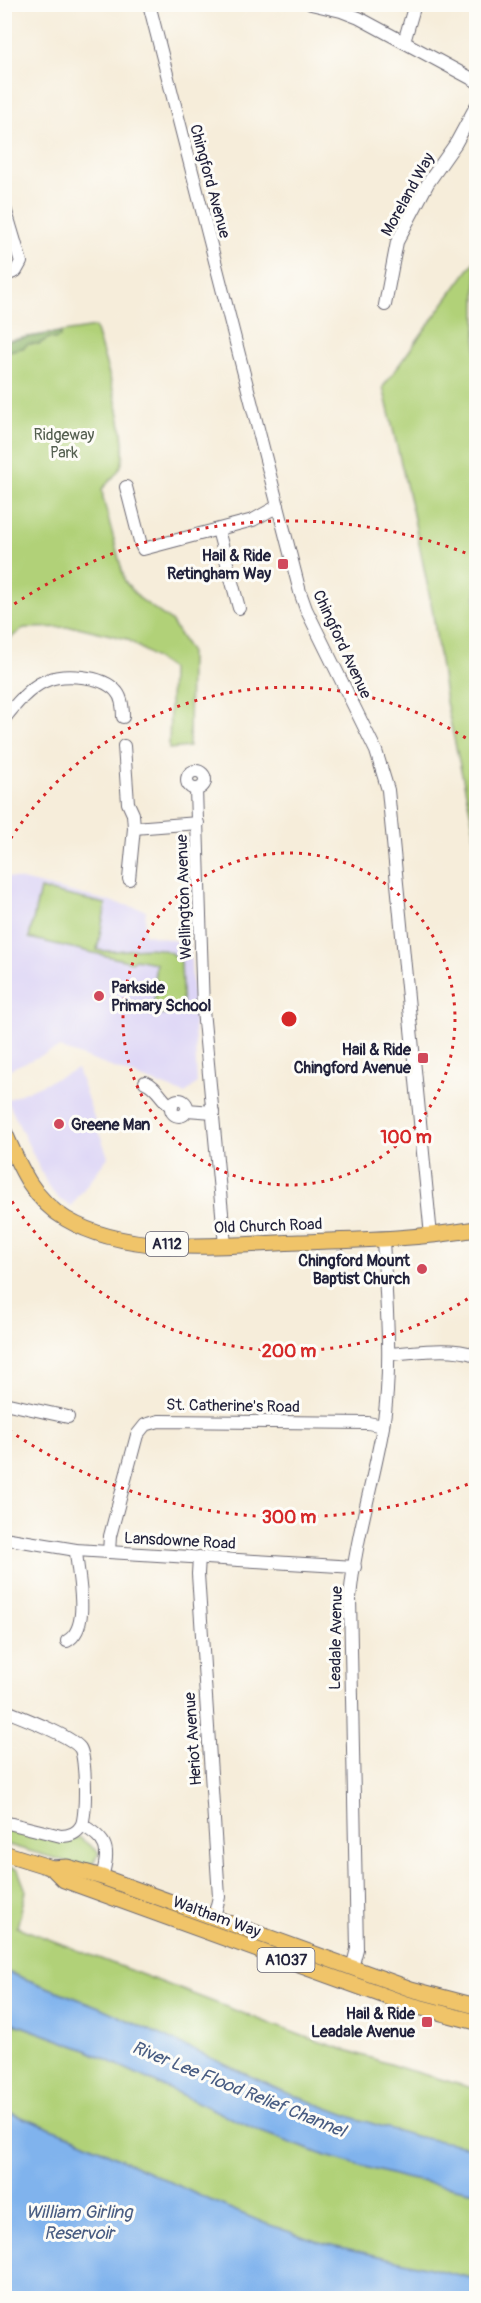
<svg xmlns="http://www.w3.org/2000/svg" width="481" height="2303" font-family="Pangolin,sans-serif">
<rect width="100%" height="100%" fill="#fdfcf7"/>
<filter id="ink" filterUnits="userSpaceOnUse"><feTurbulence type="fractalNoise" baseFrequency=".0167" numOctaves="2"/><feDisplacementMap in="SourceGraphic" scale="12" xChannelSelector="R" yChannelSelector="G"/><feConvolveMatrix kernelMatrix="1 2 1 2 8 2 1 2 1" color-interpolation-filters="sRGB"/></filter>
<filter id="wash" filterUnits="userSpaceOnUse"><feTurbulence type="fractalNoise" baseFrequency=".008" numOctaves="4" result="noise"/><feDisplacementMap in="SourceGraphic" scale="24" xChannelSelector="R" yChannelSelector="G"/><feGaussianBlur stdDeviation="1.35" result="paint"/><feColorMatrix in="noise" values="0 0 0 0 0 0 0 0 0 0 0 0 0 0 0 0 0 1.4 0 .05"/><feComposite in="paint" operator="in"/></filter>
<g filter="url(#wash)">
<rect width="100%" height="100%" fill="#f6edda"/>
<g fill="#ddd5f6">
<path d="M5,876L146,910L144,934L190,944L197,1083L185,1094L59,1048L5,1071Z"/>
<path d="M77,1069L108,1157L71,1206L60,1200L49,1188L7,1100Z"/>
</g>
<g fill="#b1d178" stroke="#6a7a5a" stroke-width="1.5">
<path d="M476,259V899L474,829L446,702L432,608L413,514L383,387Z"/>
<path d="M95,327C103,355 133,443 120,468C116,475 108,483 102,489L103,498L125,582L139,598L171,621L190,651L189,747L169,749L171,669L127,639L78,627L24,628L5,642V341Z"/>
<path d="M40,889L106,904L97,950C122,956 163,936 181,962L183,1014L151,1015L158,981L154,980L156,963L135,959L132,962L29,938Z"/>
<path d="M4,1827L72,1840L79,1837L99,1853L93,1863L85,1867L5,1844Z"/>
<path d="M4,1865L18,1870L26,1891L17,1927L305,2037L408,2070L476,2089V2148L414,2136L357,2119L287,2093L99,2007L5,1971Z"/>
<path d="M4,2020L84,2049L259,2131L326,2156L405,2178L476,2192V2279L319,2242L264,2223L198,2195L72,2136L5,2111Z"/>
</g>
<path fill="#8cb368" stroke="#576a52" stroke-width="1.5" d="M60,332V337L55,339L49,338L39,344H28L23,348C16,349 11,351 5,351V341Z"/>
<g fill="#80b3ed" stroke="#516a94" stroke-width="1.5">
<path d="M4,1971L99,2007L287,2093L357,2119L414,2136L476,2148V2192L405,2178L326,2156L259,2131L84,2049L5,2020Z"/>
<path d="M4,2111L72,2136L198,2195L264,2223L319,2242L476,2279V2298H5Z"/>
</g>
</g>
<g filter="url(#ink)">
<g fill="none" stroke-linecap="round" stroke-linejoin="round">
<defs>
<g id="minor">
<path d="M149,4L300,592L306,609L376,751L388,790L431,1236"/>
<path d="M311,4L341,11L359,18L476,81"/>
<path d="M404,42L415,4"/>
<path d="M4,205L21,262L16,271L4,276"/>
<path d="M385,305L397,242L428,183L456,143L476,106"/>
<path d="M126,487L141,545L143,549L253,520L278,506"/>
<path d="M218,530L239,608"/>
<path d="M4,719C15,705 29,688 45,681C63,673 102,675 116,691C122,697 123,709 123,717"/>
<path d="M124,746L128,803L133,814L134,828L129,879"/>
<circle cx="196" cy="780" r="9"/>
<path d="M196,789L203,1010L225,1245"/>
<path d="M134,828L198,823"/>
<path d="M145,1082C157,1086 161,1100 172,1107"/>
<circle cx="179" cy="1108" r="8"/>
<path d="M187,1110L213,1112"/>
<path d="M389,1354C417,1352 449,1346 476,1355"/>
<path d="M4,1403L68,1417"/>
<path d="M4,1538L76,1550L355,1567"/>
<path d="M109,1552L110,1536L137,1435L145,1425L159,1421L368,1423L383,1426"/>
<path d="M199,1557L198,1574L219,1897L214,1917"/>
<path d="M67,1641C92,1627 77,1575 76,1550"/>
<path d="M4,1710C21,1717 70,1735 80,1748C86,1757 87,1817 81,1826C77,1833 70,1836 61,1836L4,1822"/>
<path d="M82,1825C108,1840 110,1849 102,1877"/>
<path d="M352,1968L357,1949L350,1598C355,1540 373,1484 383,1427C393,1365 386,1302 383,1239"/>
</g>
<g id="major">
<path d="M4,1131C19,1165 32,1199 66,1219C130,1257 227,1245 299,1242C359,1240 418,1239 476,1229"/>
<path d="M4,1853L52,1868L67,1867L102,1877L411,1989L476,2006"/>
<path d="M52,1868L64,1880L407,2004L476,2022"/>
</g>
</defs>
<use href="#minor" stroke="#6c6973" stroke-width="14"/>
<use href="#major" stroke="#6c6973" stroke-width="17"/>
<use href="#minor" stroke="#fff" stroke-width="12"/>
<use href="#major" stroke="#f0c469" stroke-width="15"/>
</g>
</g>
<g fill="none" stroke="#d62828" stroke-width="3" stroke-dasharray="3 6">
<circle cx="289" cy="1019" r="166"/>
<path d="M475 1294A332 332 0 0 1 6 1192M6 846A332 332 0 0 1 475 744"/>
<path d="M476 1481A498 498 0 0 1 7 1429M7 609A498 498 0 0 1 476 557"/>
</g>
<g fill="#d1495b" stroke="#fdfcf7" stroke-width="2">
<rect x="277" y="558" width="12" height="12" rx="3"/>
<circle cx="99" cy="996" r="6"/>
<rect x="417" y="1052" width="12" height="12" rx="3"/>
<circle cx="59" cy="1124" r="6"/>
<circle cx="422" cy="1269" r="6"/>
<rect x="421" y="2016" width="12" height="12" rx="3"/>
</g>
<g text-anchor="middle" stroke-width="6" stroke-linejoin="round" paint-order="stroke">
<g fill="#fdfcf7" stroke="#646373" stroke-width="1.5">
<rect x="146" y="1232" width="42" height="24" rx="4.5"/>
<rect x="257.5" y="1948" width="57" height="24" rx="4.5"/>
</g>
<g font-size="15" font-weight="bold" fill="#22223b">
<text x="167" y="1249">A112</text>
<text x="286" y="1965">A1037</text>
</g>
<g font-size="16" fill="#22223b" stroke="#fdfcf7">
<text transform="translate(211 181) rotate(75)" y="6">Chingford Avenue</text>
<text transform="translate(407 194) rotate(-61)" y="6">Moreland Way</text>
<text transform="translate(343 644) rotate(65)" y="6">Chingford Avenue</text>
<text transform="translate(183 897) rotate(-92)" y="6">Wellington Avenue</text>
<text transform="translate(268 1225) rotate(-2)" y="6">Old Church Road</text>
<text transform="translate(233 1405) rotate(1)" y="6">St. Catherine's Road</text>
<text transform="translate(180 1540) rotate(3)" y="6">Lansdowne Road</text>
<text transform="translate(335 1638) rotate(-89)" y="6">Leadale Avenue</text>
<text transform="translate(192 1739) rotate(-94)" y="6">Heriot Avenue</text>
<text transform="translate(217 1916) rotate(20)" y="6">Waltham Way</text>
</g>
<g font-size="16" fill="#545f50" stroke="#fdfcf7">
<text x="64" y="440">Ridgeway<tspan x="64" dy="18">Park</tspan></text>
</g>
<g font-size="16" font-weight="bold" fill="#22223b" stroke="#fdfcf7" text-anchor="end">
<text x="271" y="561">Hail &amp; Ride<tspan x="271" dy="18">Retingham Way</tspan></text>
<text x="111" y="993" text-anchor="start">Parkside<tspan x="111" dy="18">Primary School</tspan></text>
<text x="411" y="1055">Hail &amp; Ride<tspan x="411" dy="18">Chingford Avenue</tspan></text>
<text x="71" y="1130" text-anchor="start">Greene Man</text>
<text x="410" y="1266">Chingford Mount<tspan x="410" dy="18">Baptist Church</tspan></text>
<text x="415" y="2019">Hail &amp; Ride<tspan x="415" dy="18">Leadale Avenue</tspan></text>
</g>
<g font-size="18" font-style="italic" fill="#485c82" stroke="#fdfcf7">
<text transform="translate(239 2089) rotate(22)" y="6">River Lee Flood Relief Channel</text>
<text x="79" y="2218">William Girling<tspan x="79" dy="21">Reservoir</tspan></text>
</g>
</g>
<circle cx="289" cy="1019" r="9" fill="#d62828" stroke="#fdfcf7" stroke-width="3"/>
<g font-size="18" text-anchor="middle" font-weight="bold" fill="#d62828" stroke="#fdfcf7" stroke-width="6" stroke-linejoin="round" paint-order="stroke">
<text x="406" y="1143">100 m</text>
<text x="289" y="1357">200 m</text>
<text x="289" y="1523">300 m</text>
</g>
<rect width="481" height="2303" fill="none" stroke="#fdfcf7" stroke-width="24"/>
</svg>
